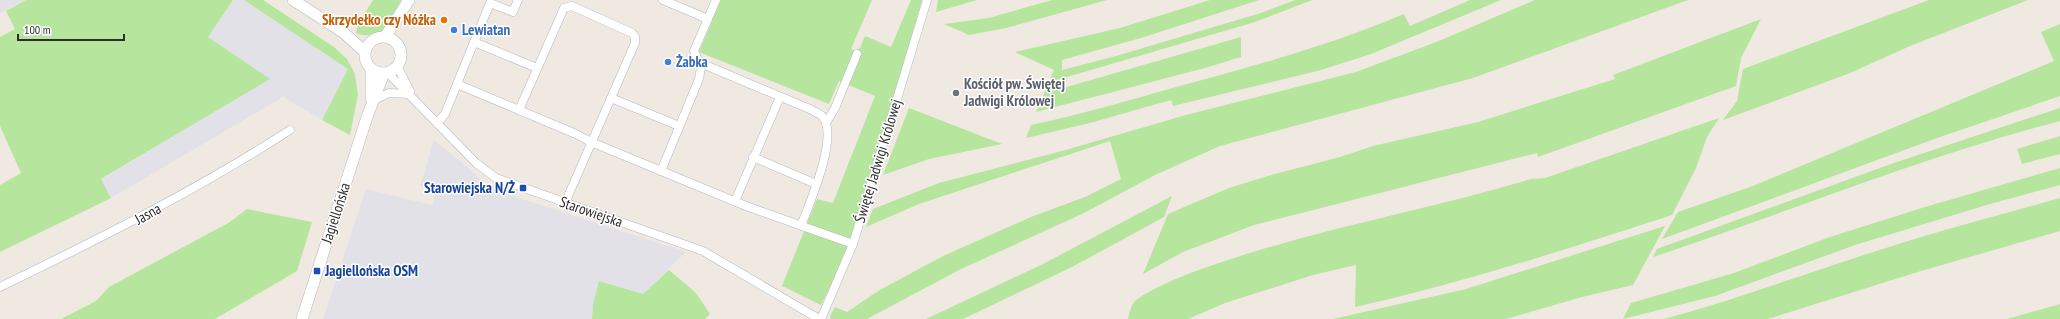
<svg xmlns="http://www.w3.org/2000/svg" width="2060" height="319" font-family="'PT Sans Narrow',sans-serif">
<rect width="100%" height="100%" fill="#efe9e1"/>
<g fill="#e3e1e8">
<path d="M0,0H26L0,13Z"/>
<path d="M233,0H244L348,69L322,120L283,97L111,198L101,180L269,79L208,37Z"/>
<path d="M434,140L472,171L483,183L519,198L686,252L643,294L599,281L593,304L592,319H323L366,189L432,205L437,190L420,186Z"/>
</g>
<g fill="#b6e59e">
<path d="M26,0H233L208,37L270,79L101,179L111,198L0,252V185L21,173L0,126V37L15,29L6,11Z"/>
<path d="M244,0H263L334,47L347,59L355,74L358,95L350,135L322,120L348,69Z"/>
<path d="M373,0H401L387,28C378,34 367,38 356,33L358,24Z"/>
<path d="M721,0H872L851,49L855,51L860,48L865,36L891,47L911,0H922L855,228L846,255L821,305L782,286L817,199L833,203L875,96L839,81L829,104L699,52Z"/>
<path d="M938,0H977L936,12Z"/>
<path d="M1052,0H1107L1006,28L969,35L944,24L989,18Z"/>
<path d="M1210,0H1259L1141,38L1062,60V70L1116,56L1261,13L1295,0H1312L1255,22L1060,79L1056,90L1241,37V57L1205,68L1036,112L1054,70L1015,52L1120,28Z"/>
<path d="M1470,0H1501L1371,54L1321,70L1173,106L1171,100L1090,123L1026,138L1031,125C1089,113 1145,95 1202,80C1271,61 1338,42 1404,14L1410,26Z"/>
<path d="M1535,0H1688L1473,78L1220,146L1155,175L1082,214L959,270L867,319H831L830,316L835,307L847,312L878,291L943,256L1031,217L1085,197L1121,179L1110,141L919,204L866,227L873,209L939,183L1062,151L1186,115L1356,72L1439,41Z"/>
<path d="M1929,0H2028L1910,46L1850,73L1723,120L1737,101L1743,69Z"/>
<path d="M1761,19L1741,58L1736,86L1538,157L1537,153L1254,225L1183,252L1143,274L1168,214L1229,188L1271,175L1340,157L1373,146L1478,122L1615,79L1613,75Z"/>
<path d="M2060,24V96L1937,138L1662,239L1678,212L1753,186L2054,61L2041,32Z"/>
<path d="M909,108L1002,144L929,159L883,175Z"/>
<path d="M2060,108V121C1921,157 1789,212 1653,257L1657,249L1891,164Z"/>
<path d="M1719,118L1707,137L1696,168L1672,215C1567,249 1463,283 1355,307L1356,265L1313,275L1225,303L1188,319H1128C1129,314 1131,306 1134,302C1151,287 1197,270 1219,263C1321,228 1428,210 1531,179L1545,178Z"/>
<path d="M2060,136V154L2022,164L2017,149Z"/>
<path d="M2060,168V185L1990,204L1855,245L1715,296L1623,319L1631,303L1734,273L1830,237L1925,207Z"/>
<path d="M1172,196L1164,217L1072,267L963,319H926L1043,264Z"/>
<path d="M2060,198V231L1921,271L1768,319H1664C1738,299 1809,272 1883,249C1941,230 2001,215 2060,198Z"/>
<path d="M247,209L312,222L297,271L215,319H61L96,301L109,287L230,222Z"/>
<path d="M1665,226L1633,285L1582,297L1506,319H1333L1466,289Z"/>
<path d="M669,270L696,293L710,314L705,319H592L593,304L599,281L643,294Z"/>
<path d="M2060,304V319H2007Z"/>
</g>
<g fill="none" stroke-linecap="round" stroke-linejoin="round">
<defs>
<g id="street">
<path d="M663,0L708,19"/>
<path d="M474,42L537,68"/>
<path d="M698,62L812,110C815,112 820,114 822,116C840,135 809,204 801,226"/>
<path d="M397,66L410,91"/>
<path d="M387,72L476,163L496,178L703,251L819,319"/>
<path d="M457,84L490,3L513,12L518,0"/>
<path d="M374,100L389,93L409,94"/>
<path d="M519,110L564,8L572,6L632,33L635,37V43L611,98"/>
<path d="M437,123L445,114L457,84L576,134L591,142L746,206L853,244"/>
<path d="M826,123L835,108L857,54"/>
<path d="M753,157L816,184"/>
<path d="M661,171L699,79L701,67L694,51L716,0"/>
<path d="M735,201L780,97"/>
<path d="M565,203L611,98L679,126"/>
<path d="M0,287C99,239 197,190 290,130"/>
<path d="M821,319L853,244L927,0"/>
</g>
<g id="secondary">
<path d="M293,0L344,33L365,52"/>
<circle cx="383" cy="55" r="18"/>
<path d="M385,37L409,0"/>
<path d="M371,98V69"/>
<path d="M302,319L367,117L384,73"/>
</g>
</defs>
<use href="#street" stroke="#b4b7c1" stroke-width="9"/>
<use href="#secondary" stroke="#b4b7c1" stroke-width="12"/>
<use href="#street" stroke="#fff" stroke-width="8"/>
<use href="#secondary" stroke="#fff" stroke-width="11"/>
</g>
<circle fill="#e8710a" stroke="#fff" stroke-width="1.5" cx="444" cy="20" r="4"/>
<g fill="#3f7fe0" stroke="#fff" stroke-width="1.5">
<circle cx="454" cy="30" r="4"/>
<circle cx="668" cy="62" r="4"/>
</g>
<circle fill="#6b7280" stroke="#fff" stroke-width="1.5" cx="956" cy="93" r="4"/>
<g fill="#1a4fb4" stroke="#fff" stroke-width="1.5">
<rect x="519" y="184" width="8" height="8" rx="2"/>
<rect x="313" y="267" width="8" height="8" rx="2"/>
</g>
<g text-anchor="middle" stroke-width="3" stroke-linejoin="round" paint-order="stroke">
<g font-size="15" font-weight="bold" fill="#c56008" stroke="#fff" text-anchor="end">
<text x="436" y="25">Skrzydełko czy Nóżka</text>
</g>
<g font-size="15" font-weight="bold" fill="#366cbe" stroke="#fff" text-anchor="start">
<text x="462" y="35">Lewiatan</text>
<text x="676" y="67">Żabka</text>
</g>
<g font-size="15" font-weight="bold" fill="#5b616d" stroke="#fff" text-anchor="start">
<text x="964" y="89">Kościół pw. Świętej<tspan x="964" dy="17">Jadwigi Królowej</tspan></text>
</g>
<g font-size="15" fill="#2e2e2e" stroke="#fff">
<text transform="translate(878 161) rotate(-73)" y="5">Świętej Jadwigi Królowej</text>
<text transform="translate(591 212) rotate(19)" y="5">Starowiejska</text>
<text transform="translate(336 213) rotate(-72)" y="5">Jagiellońska</text>
<text transform="translate(148 214) rotate(-29)" y="5">Jasna</text>
</g>
<g font-size="15" font-weight="bold" fill="#164399" stroke="#fff" text-anchor="end">
<text x="515" y="193">Starowiejska N/Ż</text>
<text x="325" y="276" text-anchor="start">Jagiellońska OSM</text>
</g>
</g>
<path d="M18 34v6h106v-6" fill="none" stroke="#2e2e2e" stroke-width="2"/>
<text x="24" y="34" font-size="12" fill="#2e2e2e" stroke="#ffffff" stroke-width="3" paint-order="stroke">100 m</text>
</svg>
